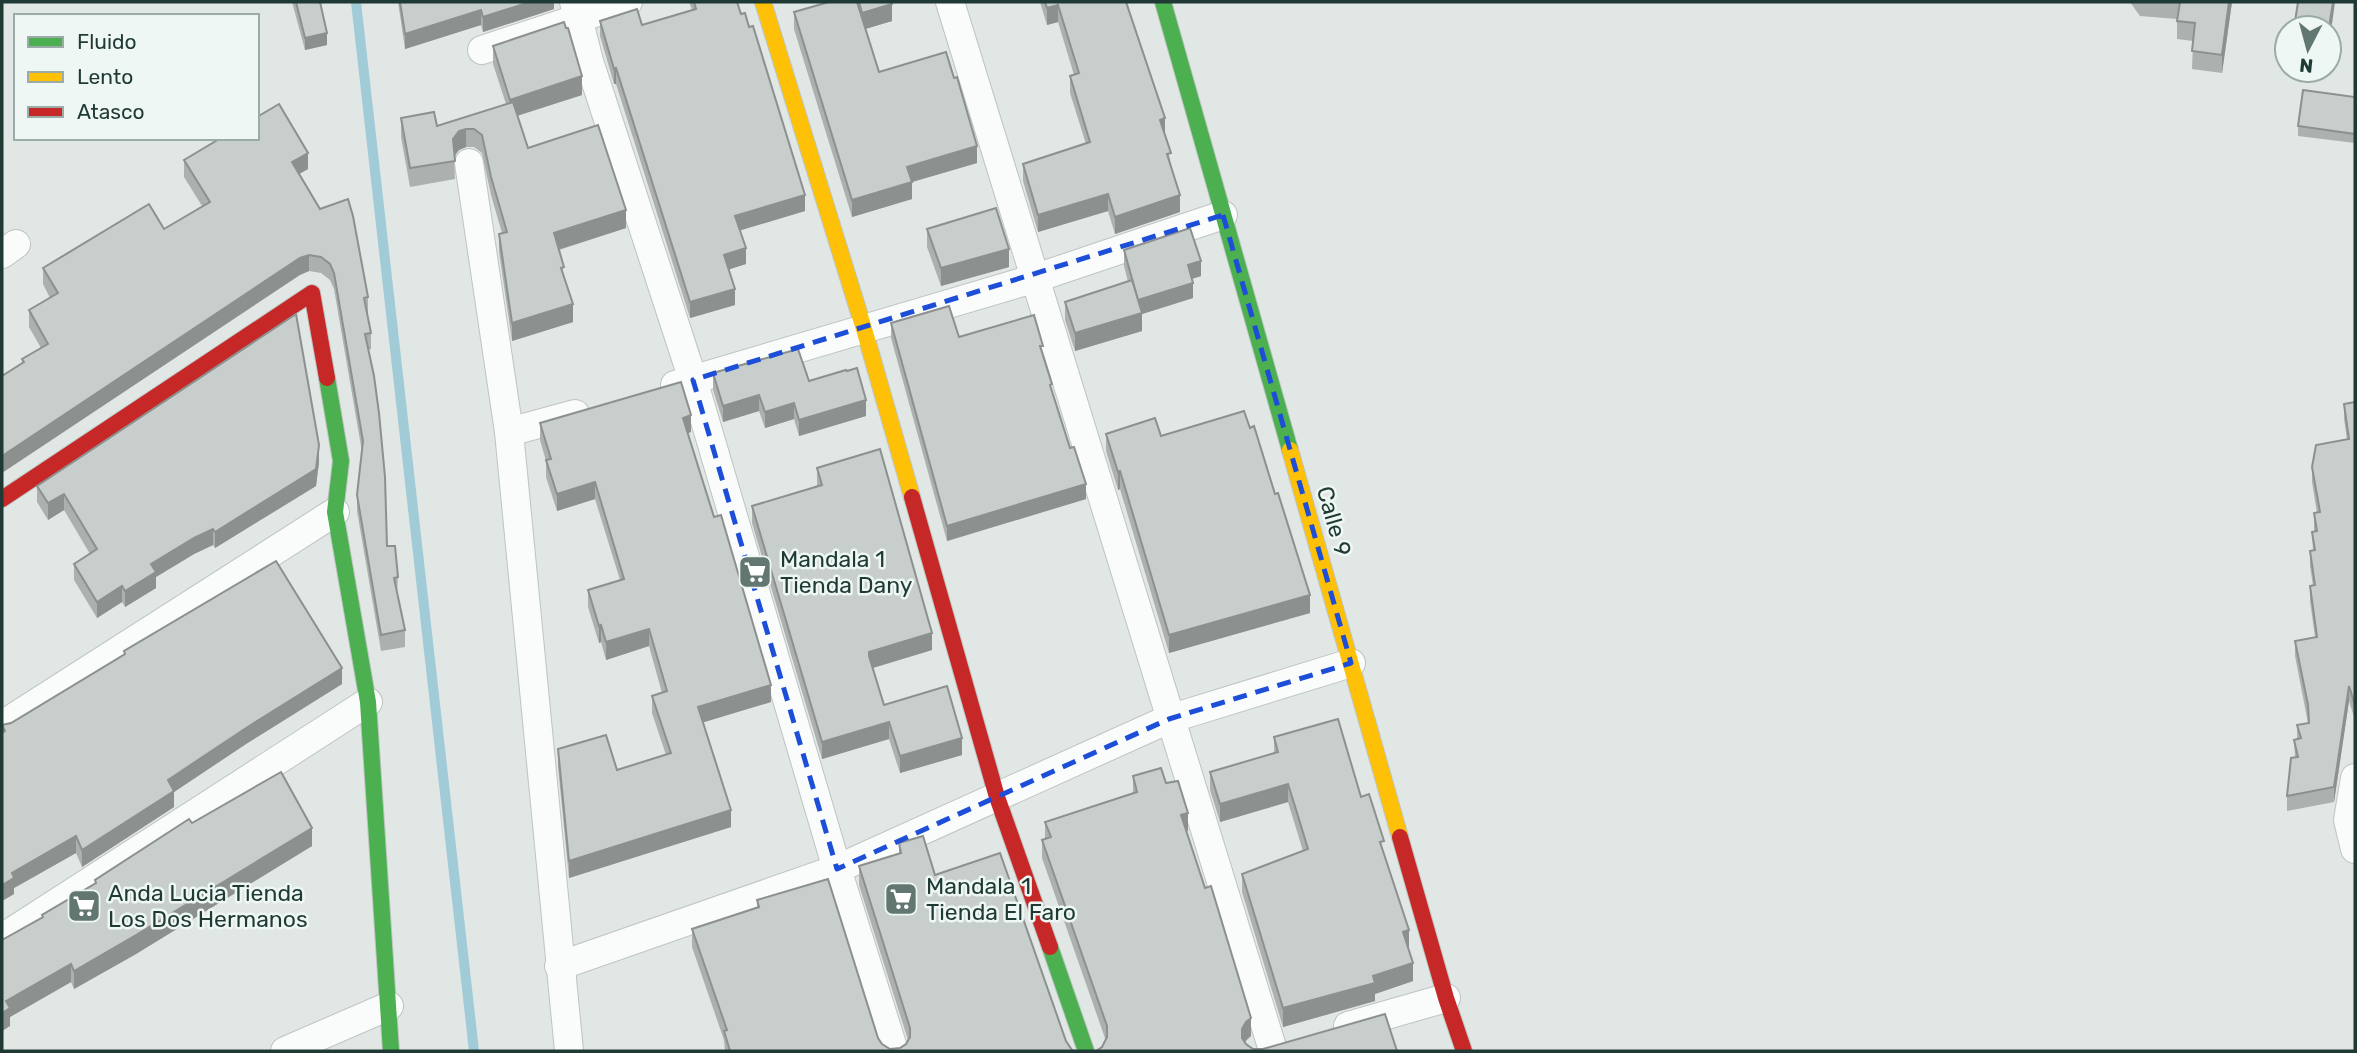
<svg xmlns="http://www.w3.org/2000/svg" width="2357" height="1053" font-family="Rubik,sans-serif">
<rect width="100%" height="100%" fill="#e1e7e4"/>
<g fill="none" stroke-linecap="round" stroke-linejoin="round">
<path stroke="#a0cbd7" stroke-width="10" d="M356,2L474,1051"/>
<defs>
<g id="street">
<path d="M574,2L589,61L693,380L837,869L894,1051"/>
<path d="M950,2L1272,1047"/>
<path d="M482,50L628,2"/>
<path d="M469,163L509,432L569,1051"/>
<path d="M2,254L16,244"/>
<path d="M675,385L1036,278L1223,215"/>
<path d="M509,432L575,414"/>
<path d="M2,725L335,512"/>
<path d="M2355,778L2348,820L2355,849"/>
<path d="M2,938L368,702"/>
<path d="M559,966L837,869L1169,719L1351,663"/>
<path d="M1348,1026L1446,998"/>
<path d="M285,1051L389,1006"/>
</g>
<g id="fast">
<path d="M1163,2L1290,450"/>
<path d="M327,378L341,461L335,512L368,702L391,1051"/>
<path d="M1050,947L1086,1051"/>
</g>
<g id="slow">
<path d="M763,2L864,329L912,497"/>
<path d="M1290,450L1400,837"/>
</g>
<g id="jam">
<path d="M912,497L997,797L1050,947"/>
<path d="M2,499L312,293L327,378"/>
<path d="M1400,837L1446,998L1464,1051"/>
</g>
</defs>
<use href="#street" stroke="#bec4c2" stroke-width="30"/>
<use href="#fast" stroke="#bdc5c2" stroke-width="18"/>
<use href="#slow" stroke="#bdc5c2" stroke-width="18"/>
<use href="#jam" stroke="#bdc5c2" stroke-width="18"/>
<use href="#street" stroke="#fafbfb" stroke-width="28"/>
<use href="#fast" stroke="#4caf50" stroke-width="16"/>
<use href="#slow" stroke="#ffc107" stroke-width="16"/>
<use href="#jam" stroke="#c62828" stroke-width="16"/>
</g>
<g fill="#acb1af">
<path d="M292,2H320L327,45L305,50Z"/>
<path d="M398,2H554V9L483,32L481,25L405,49Z"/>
<path d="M689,2H737L805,211L740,230L746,264L729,269L735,305L690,318L616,84H614L600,36V21L642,25L692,10Z"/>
<path d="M829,2H891L892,21L865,29L879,72L977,163L912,182V199L852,217L794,29V12Z"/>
<path d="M1040,2H1127L1165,134L1180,212L1115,234L1108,211L1038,232L1023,181V164L1086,144L1070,93V76L1074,75L1058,22L1047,25Z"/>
<path d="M2130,2H2232L2222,73L2192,69L2193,41L2177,39V19L2140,16Z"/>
<path d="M493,46L582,95L517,116L528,148L626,228L559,250L573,322L512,341L499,252V234L502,233L491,195L482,153L474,147H466L459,150L454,156L455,179L410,187L401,137V118L437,126L506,104L493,64Z"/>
<path d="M2291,70H2326L2325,77L2291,72Z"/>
<path d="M2355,97V143L2298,136V126Z"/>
<path d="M184,160L308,169L299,174L368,297V314H367L371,333V349L368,350L387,546L398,577L397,594L405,630V647L381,651L357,511V495L362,452L334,289L330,280L321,273L309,271L22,363V359L41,348L29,327V310L50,298L43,284V268L164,229L202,206L184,177Z"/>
<path d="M927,229L1009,267L941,286L927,247Z"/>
<path d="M1124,250L1201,276L1192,279L1193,298L1142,314V331L1075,351L1065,320V302L1128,282L1124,266Z"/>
<path d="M891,323L1043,356L1052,391L1086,499L947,541L891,338Z"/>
<path d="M713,373L809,381L866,416L799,436L794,419L765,428L759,411L723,422L713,390Z"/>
<path d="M2355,402V720L2349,701L2334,802L2287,811V796L2295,758L2294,740L2297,739V725L2308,723L2295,656V641L2315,637L2310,601V586H2313L2310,566V551H2313L2312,532H2314V513H2317L2312,482V467L2347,440L2344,419V404Z"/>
<path d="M540,423L691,432L687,433L771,702L703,722L731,827L569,878L558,767V749L617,770L666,755L652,713V696L662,693L649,646L606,660L601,642L599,643L588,607V590L620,580L595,499L557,511L546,477V461L540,440Z"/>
<path d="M1106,434L1161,436L1310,613L1169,653L1120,489L1118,490L1106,451Z"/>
<path d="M319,462L316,486L215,548L213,545L194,554L156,577V588L125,607L122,602L97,618L74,580V564L90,554L64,510L48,520L37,502V486Z"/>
<path d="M817,468L932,650L873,668L884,705L962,755L900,773L889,739L822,759L752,523V506L817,486Z"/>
<path d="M124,651L342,684L246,744L174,792V807L82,867L76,853L14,888V894L2,901V725L11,723L124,654Z"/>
<path d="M1274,737L1361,797L1384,853L1409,948H1408L1413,981L1375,994V1001L1283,1027L1242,892V874L1303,851L1288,802L1220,822L1210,790V772L1274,753Z"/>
<path d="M1133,776L1166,783L1188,831H1186L1251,1036L1245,1042L1246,1044L1253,1049L1102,1047L1106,1041L1042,858V840L1045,839V822L1133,793Z"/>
<path d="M192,823L312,846L136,954L74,989L71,982L10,1017V1026L2,1031V940L42,918V915L95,883V880Z"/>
<path d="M899,843L935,875L1072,1050L1076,1051H725L724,1040L692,947V929L757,907V900L878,1038L882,1044L890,1049L900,1048L906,1044L908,1040L859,885V866L899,854Z"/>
</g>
<g fill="#8c908f">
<path d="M530,2H554V9L483,32V17Z"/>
<path d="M2229,2H2232L2222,73V55Z"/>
<path d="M2333,2H2335L2329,46V28Z"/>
<path d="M892,4V21L862,30V13Z"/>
<path d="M1058,5V22L1047,25V8Z"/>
<path d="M481,10V25L405,49V34Z"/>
<path d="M327,33V45L305,50V38Z"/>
<path d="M616,68V84H614V69Z"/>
<path d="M582,76V95L510,118V100Z"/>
<path d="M1165,118V135L1160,120Z"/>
<path d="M466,129V147L459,150L453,158V139L459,131Z"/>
<path d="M977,146V163L912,182V199L852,217V200L907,167Z"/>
<path d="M308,153V169L292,178V162Z"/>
<path d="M1108,194V211L1038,232V215Z"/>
<path d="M805,195V211L735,232V216Z"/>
<path d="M1180,195V212L1115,234V217Z"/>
<path d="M626,210V228L554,251V233Z"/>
<path d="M746,248V264L724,271V255Z"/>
<path d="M1009,249V267L941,286V268Z"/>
<path d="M309,255V271L300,275L2,473V456L300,258Z"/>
<path d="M1201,261V276L1188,280V265Z"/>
<path d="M1193,283V298L1142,314V331L1075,351V333L1138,314V300Z"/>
<path d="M735,289V305L690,318V302Z"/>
<path d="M573,304V322L512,341V323Z"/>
<path d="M759,395V411L723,422V406Z"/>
<path d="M866,400V416L799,436V420Z"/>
<path d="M794,403V419L765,428V412Z"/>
<path d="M691,415V432L683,435V418Z"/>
<path d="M319,445V462L316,486L215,548V532Z"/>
<path d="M1120,471V489L1118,490V472Z"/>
<path d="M595,482V499L557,511V494Z"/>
<path d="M1086,484V499L947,541V526Z"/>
<path d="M64,494V510L48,520V503Z"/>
<path d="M213,529V545L194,554L156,577V588L125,607V591L151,564L194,538Z"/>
<path d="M122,586V602L97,618V602Z"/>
<path d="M1310,595V613L1169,653V635Z"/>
<path d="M601,625V642L599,643V626Z"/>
<path d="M649,629V646L606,660V642Z"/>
<path d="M932,633V650L869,669V652Z"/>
<path d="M342,668V684L246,744L174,792V807L82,867V850L168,780L246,728Z"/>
<path d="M771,685V702L698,724V707Z"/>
<path d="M2349,686V701L2334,802V787Z"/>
<path d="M889,722V739L822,759V742Z"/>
<path d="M962,738V755L900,773V756Z"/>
<path d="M1288,784V802L1220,822V804Z"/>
<path d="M731,810V827L569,878V861Z"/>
<path d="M1188,813V831L1181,833V815Z"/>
<path d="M312,828V846L136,954L74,989V971Z"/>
<path d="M76,836V853L14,888V894L2,901V885L12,873Z"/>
<path d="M1409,930V948L1403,950V932Z"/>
<path d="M1413,963V981L1375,994V1001L1283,1027V1008Z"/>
<path d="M71,964V982L10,1017V1026L2,1031V1013L6,1001Z"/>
<path d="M1251,1018V1036L1246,1040L1242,1048V1029L1246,1022Z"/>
</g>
<g fill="#c8cecc" stroke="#8c908f" stroke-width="2">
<path d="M296,2H320L327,33L305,38Z"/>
<path d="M400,2H530L483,17L481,10L405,34Z"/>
<path d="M694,2H737L741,14L745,13L749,27L753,26L805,195L735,216L746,248L724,255L735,289L690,302L616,68L614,69L600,21L637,9L642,25L696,9Z"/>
<path d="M829,2H857L879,72L946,52L954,78L957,77L977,146L907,167L912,182L852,200L794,12Z"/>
<path d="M859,2H891L892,4L862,13Z"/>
<path d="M1045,2H1126L1165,118L1160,120L1171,153L1167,154L1180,195L1115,217L1108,194L1038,215L1023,164L1090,142L1070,76L1079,73L1058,5L1047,8Z"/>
<path d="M2178,2H2229L2222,55L2192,51L2195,23L2177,21L2180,2Z"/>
<path d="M2298,2H2333L2329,28H2294Z"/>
<path d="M564,22L566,28H568L582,76L510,100L493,46Z"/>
<path d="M2303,90L2355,97V134L2298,126Z"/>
<path d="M513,102L528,148L598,125L626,210L554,233L564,267L561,268L573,304L512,323L499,234L507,232L491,177L482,135L474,129H466L459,131L453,139L455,161L410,168L401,118L434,112L437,126Z"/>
<path d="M279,104L308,153L292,162L320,209L348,199L353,216L368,297L364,298L371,333L365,334L374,376L379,413L385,477L387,546H395L398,577L394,578L405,630L381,635L357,495L363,441L334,273L330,264L321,257L309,255L300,258L2,456V376L24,362L22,359L48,344L29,310L58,293L43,268L149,204L164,229L210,202L184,160L221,138H257V117Z"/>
<path d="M996,208L1009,249L941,268L927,229Z"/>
<path d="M1190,228L1201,261L1188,265L1193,283L1138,300L1124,250Z"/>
<path d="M1132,280L1142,313L1075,333L1065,302Z"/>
<path d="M949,306L959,337L1034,315L1043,346H1040L1052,384L1050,385L1070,448L1074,447L1086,484L947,526L891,323Z"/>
<path d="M296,314L319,445L316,469L215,532L213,529L194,538L151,564L156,572L125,591L122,586L97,602L74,564L97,549L64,494L48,503L37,486Z"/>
<path d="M798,349L809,381L846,370L847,371L857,368L866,400L799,420L794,403L765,412L759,395L723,406L713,373Z"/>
<path d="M681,382L691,415L683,418L714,517L721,515L771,685L698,707L731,810L569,861L558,749L606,735L617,770L671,753L652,696L667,691L649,629L606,642L601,625L599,626L588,590L624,579L595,482L557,494L546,460L551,459L540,423Z"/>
<path d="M2355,402V705L2349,686L2334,787L2287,796L2291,758L2298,757L2294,740L2301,738L2297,725L2309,723L2308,705L2295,641L2317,637L2310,586L2315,585L2310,551L2315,550L2312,532L2317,531L2314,513L2320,512L2312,467L2316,445L2349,439L2344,404Z"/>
<path d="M1244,411L1250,428L1254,426L1275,494L1278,493L1310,595L1169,635L1120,471L1118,472L1106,434L1155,418L1161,436Z"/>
<path d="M880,449L932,633L869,652V656L884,705L947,686L962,738L900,756L889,722L822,742L752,506L822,485L817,468Z"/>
<path d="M276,561L342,668L246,728L168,780L174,791L82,850L76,836L12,873L14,878L2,885V733L5,731L2,725L11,723L125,654L124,651Z"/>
<path d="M1338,719L1361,797L1369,794L1384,841L1380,842L1409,930L1403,932L1413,963L1373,976L1375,983L1283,1008L1242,874L1308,849L1298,816L1288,784L1220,804L1210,772L1278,752L1274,737Z"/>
<path d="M1161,768L1166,783L1178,781L1188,813L1181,815L1205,888L1211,886L1251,1018L1246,1022L1242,1029V1038L1246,1044L1253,1049H1263L1385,1014L1397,1051H1096L1102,1047L1107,1037V1026L1042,840L1051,837L1045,822L1137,792L1133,776Z"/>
<path d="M281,772L312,828L136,935L74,971L71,964L6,1001L10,1008L2,1013V940L43,917L42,915L96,883L95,880L189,819L192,823Z"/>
<path d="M923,836L935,875L1000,853L1066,1041L1072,1050L1076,1051H730L724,1031L727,1030L692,929L759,907L757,900L828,879L878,1038L882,1044L890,1049L900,1048L906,1044L910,1037V1028L859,866L901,853L899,843Z"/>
</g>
<path fill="none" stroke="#1d4ed8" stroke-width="5" stroke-dasharray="14 9" stroke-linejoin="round" d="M1223,215L1351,663L1169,719L837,869L693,380Z"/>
<defs>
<symbol id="supermarket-square" viewBox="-11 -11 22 22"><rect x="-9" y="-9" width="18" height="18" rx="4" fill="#637772" stroke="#eef7f3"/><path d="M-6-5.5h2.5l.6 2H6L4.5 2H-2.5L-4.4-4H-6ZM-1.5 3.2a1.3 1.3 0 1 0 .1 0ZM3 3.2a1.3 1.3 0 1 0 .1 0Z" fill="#fff"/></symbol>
</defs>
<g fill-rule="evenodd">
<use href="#supermarket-square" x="736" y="553" width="38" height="38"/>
<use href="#supermarket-square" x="882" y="880" width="38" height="38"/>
<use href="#supermarket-square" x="65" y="887" width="38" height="38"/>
</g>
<g text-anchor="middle" stroke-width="5" stroke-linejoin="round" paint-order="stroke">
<g font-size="23" fill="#1f3a35" stroke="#eef7f3">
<text transform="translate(1334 521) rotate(74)" y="8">Calle 9</text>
</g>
<g font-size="23" fill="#1f3a35" stroke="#eef7f3" text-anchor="start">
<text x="780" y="567">Mandala 1<tspan x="780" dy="26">Tienda Dany</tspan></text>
<text x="926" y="894">Mandala 1<tspan x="926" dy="26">Tienda El Faro</tspan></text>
<text x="108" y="901">Anda Lucia Tienda<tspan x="108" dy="26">Los Dos Hermanos</tspan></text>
</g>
</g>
<rect width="2357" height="1053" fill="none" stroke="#1f3a35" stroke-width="7"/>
<rect x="14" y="14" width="245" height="126" fill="#eef7f3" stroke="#9baba7" stroke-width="2"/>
<rect x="28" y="37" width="35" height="10" fill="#4caf50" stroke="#9baba7" stroke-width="2"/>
<text x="77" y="49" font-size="21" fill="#1f3a35">Fluido</text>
<rect x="28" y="72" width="35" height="10" fill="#ffc107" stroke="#9baba7" stroke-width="2"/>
<text x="77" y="84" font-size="21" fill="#1f3a35">Lento</text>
<rect x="28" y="107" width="35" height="10" fill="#c62828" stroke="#9baba7" stroke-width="2"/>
<text x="77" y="119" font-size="21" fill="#1f3a35">Atasco</text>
<g transform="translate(2308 49) rotate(186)"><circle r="33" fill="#eef7f3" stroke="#9baba7" stroke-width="2"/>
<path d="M0-5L12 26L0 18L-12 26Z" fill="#637772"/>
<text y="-10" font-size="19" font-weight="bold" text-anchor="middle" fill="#1f3a35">N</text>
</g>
</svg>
